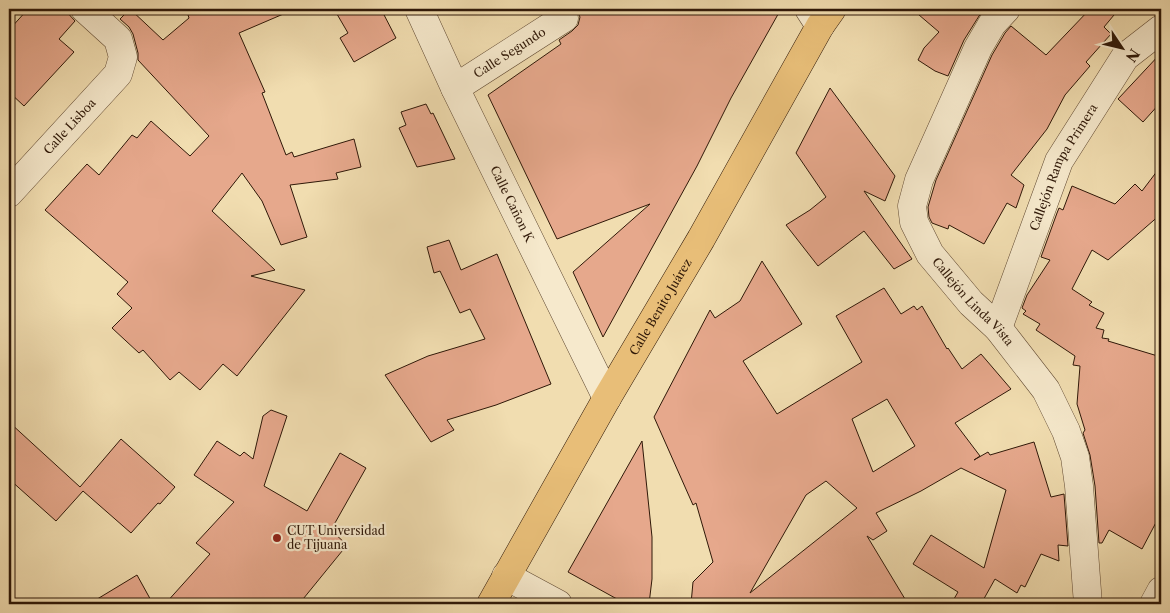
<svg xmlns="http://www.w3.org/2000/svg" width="1170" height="613" font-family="'Libre Caslon Text',serif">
<rect width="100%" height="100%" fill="#f1ddb0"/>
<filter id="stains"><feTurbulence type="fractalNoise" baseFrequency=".004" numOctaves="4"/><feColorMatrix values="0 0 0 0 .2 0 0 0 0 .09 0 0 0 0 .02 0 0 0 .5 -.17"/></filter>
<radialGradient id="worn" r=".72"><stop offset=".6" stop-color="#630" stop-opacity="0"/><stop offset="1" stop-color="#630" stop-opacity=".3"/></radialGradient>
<g fill="#e6a88c" stroke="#2f1808" fill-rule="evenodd">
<path d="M28,9H64L75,21L59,39L74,52L24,106L9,92V30Z"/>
<path d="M130,9L163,40L189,18L186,9H295L239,33L265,92L262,93L286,155L292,152L294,157L354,139L361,167L336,173L338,179L290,185L307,237L281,245L262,201L242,173L212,211L275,270L251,276L305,290L237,376L223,364L200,390L179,372L170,380L143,350L139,353L112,328L132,308L117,294L128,282L45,210L87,164L99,175L132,135L137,138L151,121L190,156L209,136L138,60V53L133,34L129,27L120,19Z"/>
<path d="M334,9H381L396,38L354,62L340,38L348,33Z"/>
<path d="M576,9H781L731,98L697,166L603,337L573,272L650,204L557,239L488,95L561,44L559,40L572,31L578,25L580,17Z"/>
<path d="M912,9H985L979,16L964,40L948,76L935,71L918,60L924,48L939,32Z"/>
<path d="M1090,9H1119L1104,27L1111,34L1086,62L1090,66L1065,95L1047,129L1011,175L1024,185L1016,208L1007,203L984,244L949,225L948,229L932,223L929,217L928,207L936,180L992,55L1005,33L1011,26L1046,55Z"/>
<path d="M1161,53V102L1143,122L1118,99Z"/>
<path d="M830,88L895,176L885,201L864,191L912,259L894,269L864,231L818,266L786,225L810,210L826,197L796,153Z"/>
<path d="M426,104L431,114L433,113L455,159L417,167L399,128L406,125L401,112Z"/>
<path d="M1161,166V214L1108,260L1092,250L1072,289L1092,302L1089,305L1104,313L1096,328L1104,330L1102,338L1109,339L1108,341L1161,357V513L1142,549L1109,530L1102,543H1099L1095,486L1090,455L1083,433L1085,430L1077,404L1080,366L1073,365L1075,356L1036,330L1040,324L1023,314L1026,311L1022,308L1027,295L1050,260L1041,257L1057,213L1059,208L1063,210L1072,186L1115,204L1135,184L1142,191Z"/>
<path d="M449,240L461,270L497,254L551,384L496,405L447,420L454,430L431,442L385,375L428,356L485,339L470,309L460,313L440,271L434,273L427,247Z"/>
<path d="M762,261L802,324L743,361L777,414L862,362L836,316L884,288L901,314L914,306L917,310L922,306L947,349L948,348L962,369L981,354L1011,389L955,423L980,456L974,460L988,452L990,455L1034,442L1051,497L1064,494L1068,546L1058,545L1059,561L1041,554L1025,587L1021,585L1017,593L995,579L981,604H951L958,592L913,564L931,535L984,568L1006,490L961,468L921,491L876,513L887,531L873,540L867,536L908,604H691L693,582L713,562L696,503L693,505L654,417L710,310L715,318L740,301ZM887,399L915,446L873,472L852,419ZM826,481L857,508L750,593L806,495Z"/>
<path d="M271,410L287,416L264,486L307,511L340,453L366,468L331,530L347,545L299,604H165L210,554L196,543L234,502L194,475L217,441L240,456L244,452L253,459L263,416Z"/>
<path d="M9,422L80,487L121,439L175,487L160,504L158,503L131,533L83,491L56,521L9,479Z"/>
<path d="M642,441L652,537V579L649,604H626L568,572Z"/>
<path d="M137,575L153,604H89Z"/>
</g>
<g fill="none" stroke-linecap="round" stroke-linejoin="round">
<defs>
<g id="minor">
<path id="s1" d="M419,9L455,88L607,398"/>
<path d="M809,9L820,26"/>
<path id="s2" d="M1006,9L992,24L978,48L919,180L912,206L914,222L930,254L971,303L998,328L1046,390L1066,431L1075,457L1079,486L1088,604"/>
<path id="s3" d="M455,88L564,18"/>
<path id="s4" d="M9,193L118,74L123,57L118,39L85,9"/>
<path id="s5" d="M998,328L1059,161L1125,57L1161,29"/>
<path d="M506,576L558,604"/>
<path d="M1154,604L1161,591"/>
</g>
<g id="major">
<path id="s6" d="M491,604L607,398L701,239L820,26L832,9"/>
</g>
</defs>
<use href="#minor" stroke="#604932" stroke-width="29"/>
<use href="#major" stroke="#2f1808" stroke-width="29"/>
<use href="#minor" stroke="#f6e9cc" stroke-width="28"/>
<use href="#major" stroke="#e8be78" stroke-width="28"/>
</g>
<circle fill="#8f2418" stroke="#f6e9cc" stroke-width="2" cx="277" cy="538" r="5"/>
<g text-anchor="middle" stroke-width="4.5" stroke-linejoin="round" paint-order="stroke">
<g font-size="12" fill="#2f1808" stroke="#f6e9cc">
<text dy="4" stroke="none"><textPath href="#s3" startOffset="65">Calle Segundo</textPath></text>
<text dy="4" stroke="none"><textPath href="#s4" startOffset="90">Calle Lisboa</textPath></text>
<text dy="4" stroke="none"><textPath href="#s5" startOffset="174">Callejón Rampa Primera</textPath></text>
<text dy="4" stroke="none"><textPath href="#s1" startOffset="216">Calle Cañon K</textPath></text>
<text dy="4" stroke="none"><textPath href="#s2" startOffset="336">Callejón Linda Vista</textPath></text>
<text dy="4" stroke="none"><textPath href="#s6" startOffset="342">Calle Benito Juárez</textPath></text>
</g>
<g font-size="12" fill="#2f1808" stroke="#f6e9cc" text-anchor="start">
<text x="287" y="535">CUT Universidad<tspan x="287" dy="14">de Tijuana</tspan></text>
</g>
</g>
<rect width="1170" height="613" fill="none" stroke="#f1ddb0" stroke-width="30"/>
<rect x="10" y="10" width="1150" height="593" fill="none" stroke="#2f1808" stroke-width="2.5"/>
<rect x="15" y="15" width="1140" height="583" fill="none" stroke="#2f1808"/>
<g transform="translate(1122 48) rotate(125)" stroke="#f6e9cc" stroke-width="4" paint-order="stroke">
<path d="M0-4L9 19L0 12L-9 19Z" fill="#2f1808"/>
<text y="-8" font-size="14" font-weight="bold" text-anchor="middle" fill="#2f1808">N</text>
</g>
<rect width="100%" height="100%" filter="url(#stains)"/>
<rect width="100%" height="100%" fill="url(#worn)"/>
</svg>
